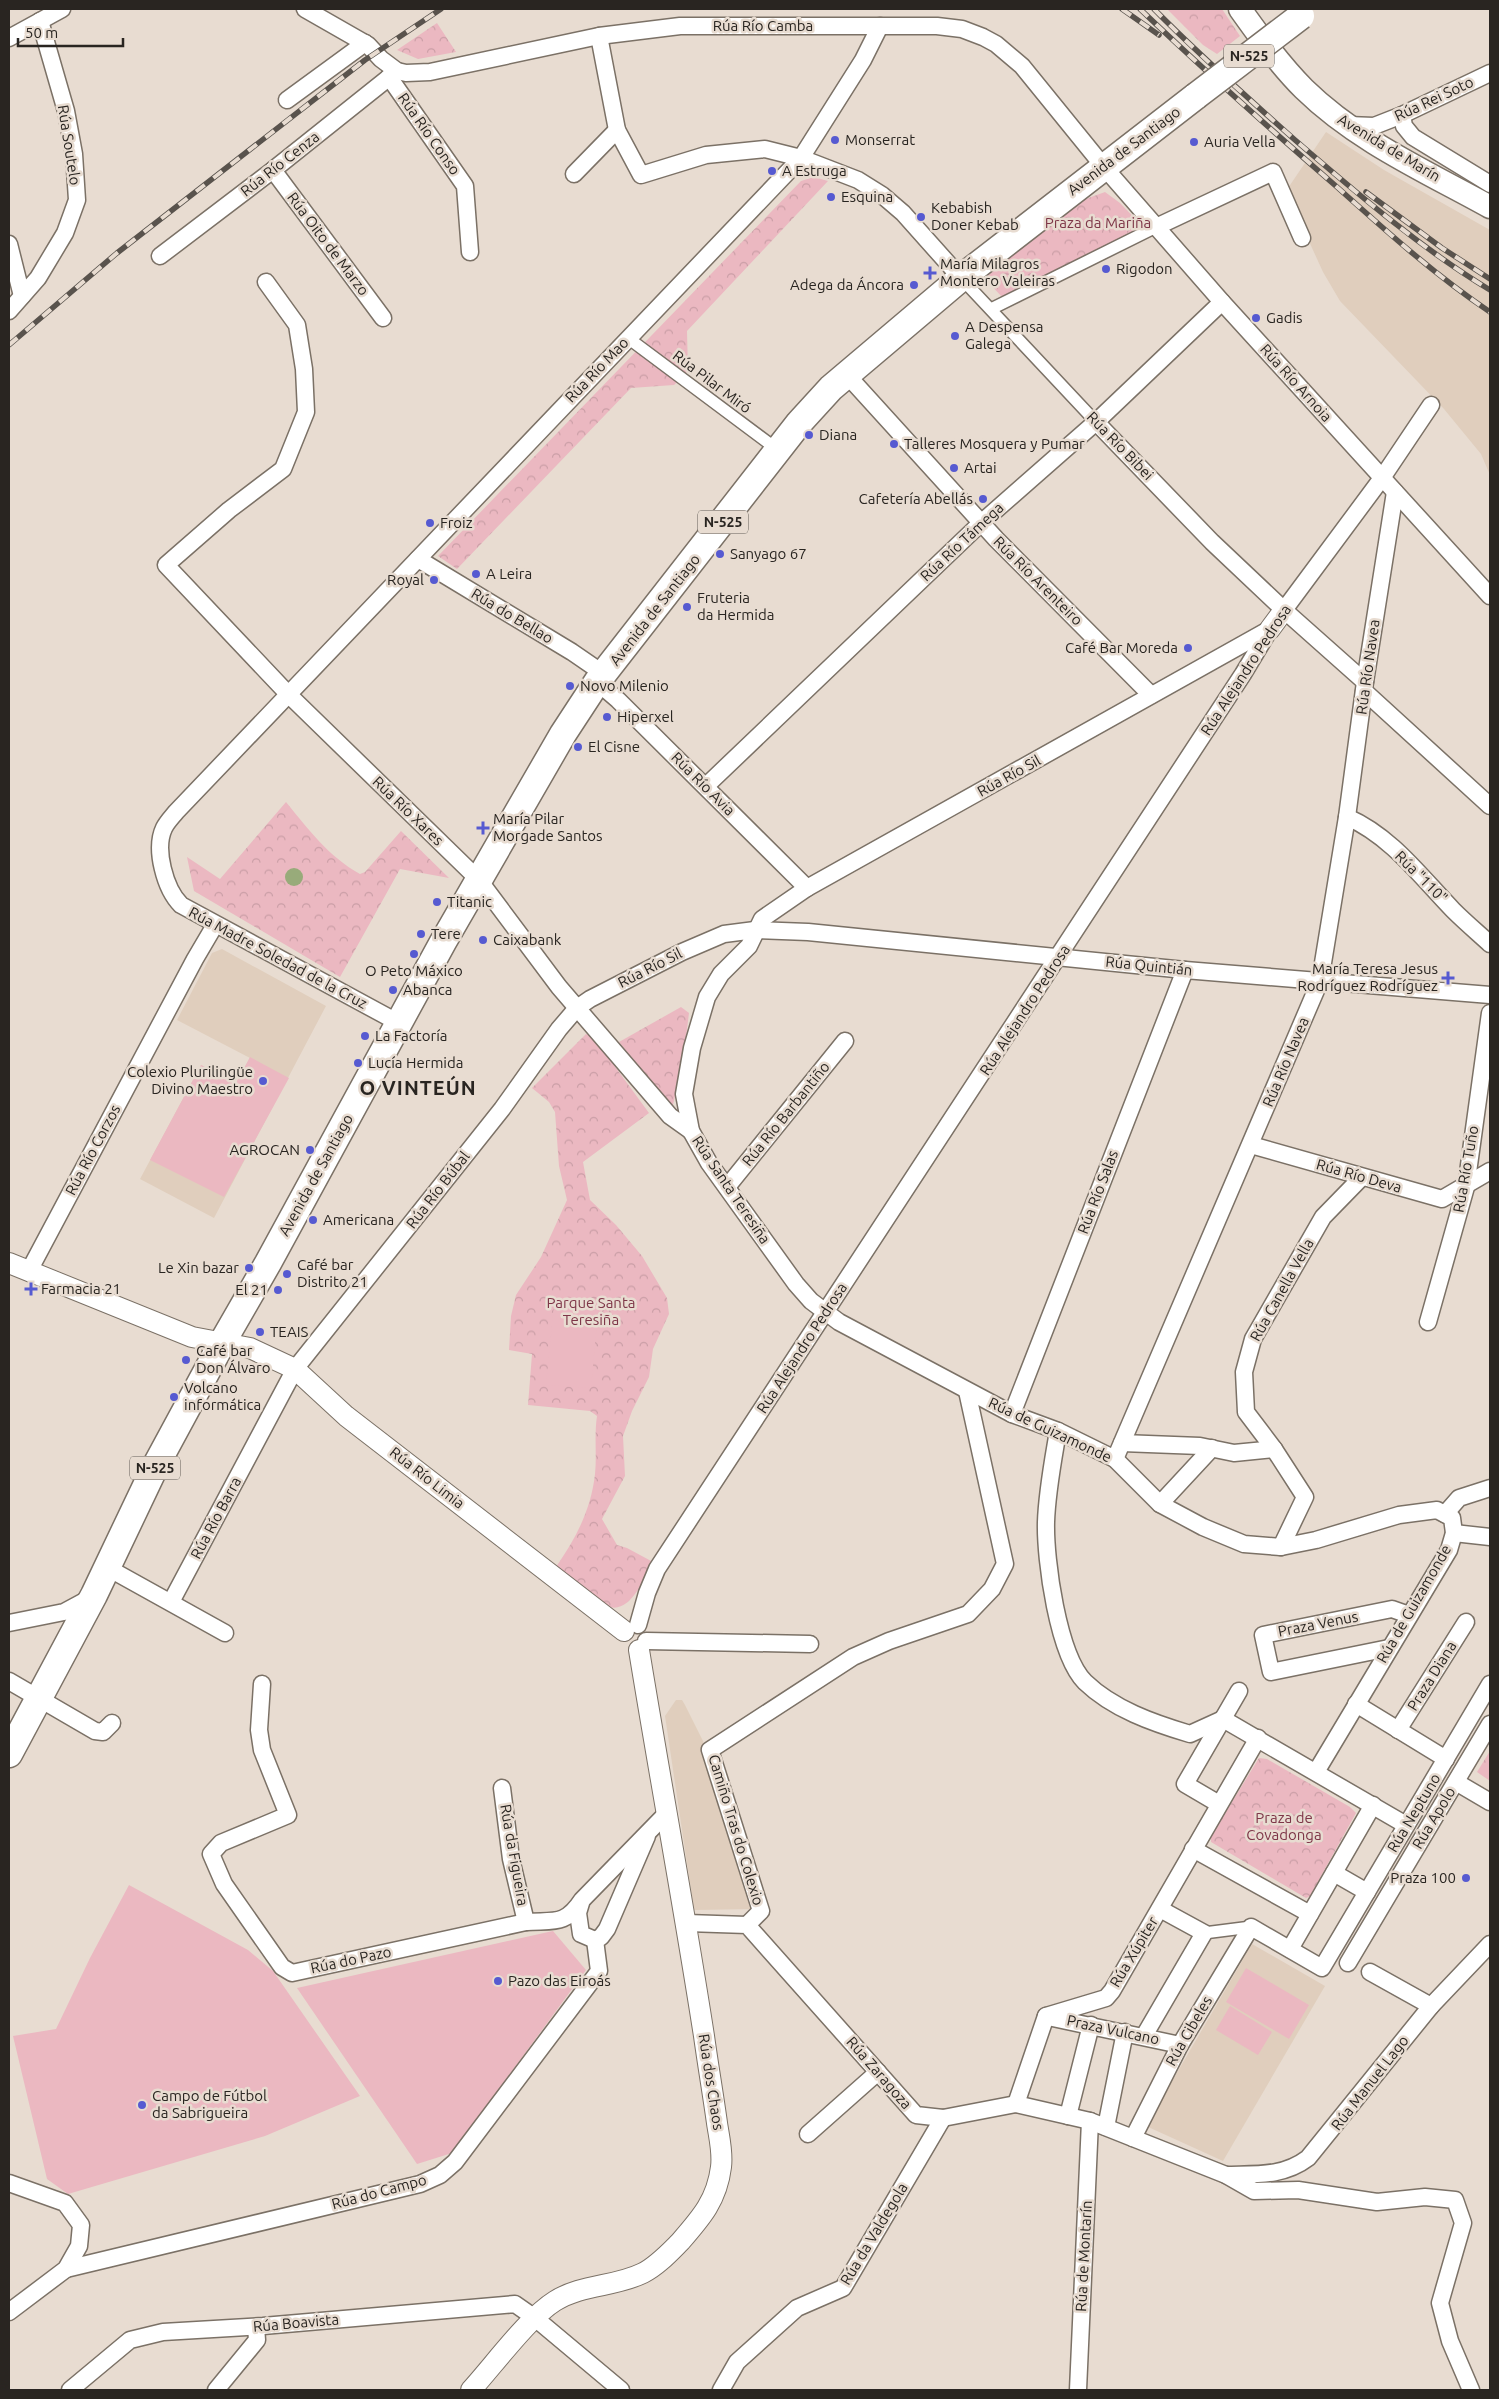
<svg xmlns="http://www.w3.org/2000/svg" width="1499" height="2399" font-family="Ubuntu,sans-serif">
<defs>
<pattern id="park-crowns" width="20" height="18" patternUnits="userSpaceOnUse" patternTransform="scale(1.25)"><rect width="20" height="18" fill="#ebb8c1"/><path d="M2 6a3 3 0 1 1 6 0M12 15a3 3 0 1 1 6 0" fill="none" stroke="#ca9ea6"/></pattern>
</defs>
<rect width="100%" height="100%" fill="#e8dcd1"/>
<g fill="#e0cebd">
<path d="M1326,132L1384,170L1490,230V475L1481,454L1444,409L1340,301L1323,272L1286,191Z"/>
<path d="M222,949L326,1006L214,1218L140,1179L201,1065L236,1083L250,1058L177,1020L212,953Z"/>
<path d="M676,1700H682L685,1705L703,1741L755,1902L754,1909L694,1910L665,1716Z"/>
<path d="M1252,1944L1325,1986L1223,2161L1146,2126Z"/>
</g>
<g fill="url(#park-crowns)">
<path d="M1167,9H1222L1240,36L1217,54L1203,45Z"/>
<path d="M437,23L456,52L418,59L397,50Z"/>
<path d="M814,177L828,181L687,331L688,371L674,385L631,388L457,569L438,556L801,181Z"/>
<path d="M1105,192L1120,203L1145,229L1004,299L987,281L986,275L1083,200Z"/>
<path d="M286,802C309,830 328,856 360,874L365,872L401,831L449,878L400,869L340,977L194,891L187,857L220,879Z"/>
<path d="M681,1007L689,1013L683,1062L672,1109L619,1042Z"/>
<path d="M586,1034L594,1038L649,1113L583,1162L590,1200L616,1225L642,1256L667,1298L669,1314L653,1349L649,1377L632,1411L623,1436L625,1476L602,1519L617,1545L627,1548L653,1562C644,1580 628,1618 605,1605L556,1567C576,1538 591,1510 595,1474C597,1455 594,1436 597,1416L590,1411L528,1405L532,1354L509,1350L511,1316L516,1295L541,1257L567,1200L559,1166L555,1112L549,1102L532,1088Z"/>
<path d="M1490,1751V1781L1477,1772Z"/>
<path d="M1259,1758L1267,1759L1350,1807L1356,1813L1310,1896L1306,1898L1211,1842V1836Z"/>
</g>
<g fill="#ebb8c1">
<path d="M250,1057L289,1078L224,1197L150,1160L201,1065L236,1083Z"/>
<path d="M555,1296L599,1300L591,1388L546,1385Z"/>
<path d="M129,1885L248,1950L273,1971L360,2096L265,2136L68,2194L47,2179L13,2036L56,2029L90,1958Z"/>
<path d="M553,1931L586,1970L452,2153L417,2164L297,1988Z"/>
<path d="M1246,1968L1309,2005L1289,2039L1226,2002Z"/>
<path d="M1230,2006L1272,2032L1258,2055L1216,2030Z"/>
</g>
<circle fill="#98ab7a" cx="294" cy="877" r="9"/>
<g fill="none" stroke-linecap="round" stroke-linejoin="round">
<defs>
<g id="pedestrian">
<path d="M961,278L1096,422"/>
<path d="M991,309L1156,227"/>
<path d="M628,338L778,450"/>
<path d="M1204,1933L1251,1927"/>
</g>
<g id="minor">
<path d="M305,9L368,45L381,59L397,71L406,73L430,72L599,36L680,26H937L962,29L983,37L996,44L1022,66L1104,167L1222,302L1490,596"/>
<path d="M599,36L617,130L641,175L706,155L765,149L801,158L858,180L882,195L903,213L961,278"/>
<path d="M9,38L62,9"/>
<path d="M389,77L465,186L470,252"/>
<path d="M287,100L365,43"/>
<path d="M1402,115L1404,126L1413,137L1490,184"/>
<path d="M1348,125L1374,126L1402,115L1490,73"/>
<path d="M273,170L383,318"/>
<path d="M574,174L617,130"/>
<path d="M1156,227L1273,172L1302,238"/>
<path d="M9,244L22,296"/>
<path d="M160,256L273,170L397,71"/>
<path d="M266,282L297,325L304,369L306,412L283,469L229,510L166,565L289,695L479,880L559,987L670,1116L691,1131"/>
<path d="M9,311L38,278L65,233L77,200L74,154L66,111L40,21"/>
<path d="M847,375L996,539L1151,695"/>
<path d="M1096,422L1212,542L1284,610L1365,682"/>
<path d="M418,559L572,652L604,674"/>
<path d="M1284,610L1382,478L1431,405"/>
<path d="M1270,629L807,888L762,919L749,946L721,974L707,997L692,1048L684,1094L691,1131L709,1163L796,1284L811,1301L839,1322L1012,1414L1058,1431L1115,1459L1160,1504L1203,1527L1244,1544L1281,1547L1316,1540L1399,1515L1437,1510L1452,1518L1454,1533L1449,1550L1316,1772"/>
<path d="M597,682L618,700L807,888"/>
<path d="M1364,691L1490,806"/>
<path d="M706,786L981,523L1096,422L1222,302"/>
<path d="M1347,817C1391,836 1421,877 1453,910C1465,922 1478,933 1490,944"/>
<path d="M399,1023L181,905C165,889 154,849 164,828C167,822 172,817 176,812L801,158L863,60L880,26"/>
<path d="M1251,1145L1442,1199L1490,1171"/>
<path d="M727,1187L845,1041"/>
<path d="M29,1271L195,959L215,925"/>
<path d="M1428,1322L1466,1187L1490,1013"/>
<path d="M1012,1414L1185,970"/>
<path d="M1058,1431C1053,1461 1047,1491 1046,1522C1045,1560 1058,1655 1085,1682C1113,1709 1153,1723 1190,1734L1223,1719"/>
<path d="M1122,1443L1200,1446L1234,1453L1274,1449"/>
<path d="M1115,1459L1320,981L1347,817L1365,682L1395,492"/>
<path d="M1160,1504L1212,1448"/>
<path d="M1445,1514L1459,1498L1490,1488"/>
<path d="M1454,1533L1490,1537"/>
<path d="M1281,1547L1305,1497L1274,1449L1246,1412L1244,1372L1253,1339L1323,1217L1362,1177"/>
<path d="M108,1568L225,1633"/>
<path d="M171,1602L295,1369L502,1109L559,1029L577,1008L590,999L682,952L724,934L755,930L808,932L1185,970L1490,995"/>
<path d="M9,1623L64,1612L90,1598"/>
<path d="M638,1625L647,1593L657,1569L1243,674L1270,629"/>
<path d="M646,1641L810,1644"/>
<path d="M1389,1648L1271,1672L1263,1635L1392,1609L1409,1615"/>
<path d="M9,1681L95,1731L103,1732L112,1723"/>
<path d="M262,1684L259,1730L262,1750L288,1815L221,1843L211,1854L224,1884L282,1967L292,1973L526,1922C554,1920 565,1926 582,1900L665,1815"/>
<path d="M1356,1704L1446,1759"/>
<path d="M1223,1719L1406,1825"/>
<path d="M1398,1730L1466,1622"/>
<path d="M1456,1782L1490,1802"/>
<path d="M502,1788L511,1859L526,1922"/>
<path d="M1219,1804L1185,1784L1239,1691"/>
<path d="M1193,1849L1310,1914"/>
<path d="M1334,1873L1367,1892"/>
<path d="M581,1903L578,1913L581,1934L595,1940L601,1937L607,1929L647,1836"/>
<path d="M687,1923L747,1925L916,2115L943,2118L1016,2104L1090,2121L1226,2175L1254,2191L1298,2190L1377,2202L1425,2197L1455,2200L1463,2223L1440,2303L1450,2341L1471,2390"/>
<path d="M747,1925L761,1911L710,1750L853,1657L889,1641L968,1614L992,1589L1005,1564L967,1391"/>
<path d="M1290,1949L1373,1805"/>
<path d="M1348,1963L1490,1724"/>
<path d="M1370,1972L1431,2006"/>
<path d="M1046,2016L1106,1998L1112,1991L1258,1738"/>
<path d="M1048,2017L1180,2045"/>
<path d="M1144,2036L1204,1933L1160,1909"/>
<path d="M1016,2104L1046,2016"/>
<path d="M1068,2116L1091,2025"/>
<path d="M1106,2127L1125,2032"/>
<path d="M808,2134L878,2072"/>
<path d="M1133,2138L1180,2045L1251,1927L1322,1968L1490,1684"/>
<path d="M1226,2175C1255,2174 1283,2177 1308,2158L1431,2006L1490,1944"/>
<path d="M9,2183L65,2203L81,2225L79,2246L66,2269L9,2312"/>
<path d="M66,2269L420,2184L440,2175L455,2162L599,1971L595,1940"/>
<path d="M70,2390L130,2340L163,2332L263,2326L515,2304L535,2318L621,2390"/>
<path d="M216,2390L257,2340L256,2327"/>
<path d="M721,2390L737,2362L797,2308L843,2288L943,2118"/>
<path d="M1078,2390L1090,2121"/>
</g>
<g id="tertiary">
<path d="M1270,629L1284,610"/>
<path d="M9,1263L192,1337L250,1348L295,1369L346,1416L624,1631"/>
<path d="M471,2390C493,2366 529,2317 555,2301C582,2284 615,2287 643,2273C657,2266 669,2253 680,2242C701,2218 717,2200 721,2167C723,2152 719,2137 717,2123C713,2094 708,2065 704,2036C684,1907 660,1779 639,1650"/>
</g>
<path id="secondary" d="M1240,9C1260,37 1280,65 1304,89C1357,141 1427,172 1490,207"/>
<path id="trunk" d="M9,1754L94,1595L155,1467L222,1343L268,1263L443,942L563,734L597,682L799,423L831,388L961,278L1196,96"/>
</defs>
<use href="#pedestrian" stroke="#7b7166" stroke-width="14"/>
<use href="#minor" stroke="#7b7166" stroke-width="19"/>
<use href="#tertiary" stroke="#7b7166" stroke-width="22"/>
<use href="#secondary" stroke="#7b7166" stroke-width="25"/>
<use href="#trunk" stroke="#7b7166" stroke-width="29"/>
<use href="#pedestrian" stroke="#fff" stroke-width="11"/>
<use href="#minor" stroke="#fff" stroke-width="16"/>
<use href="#tertiary" stroke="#fff" stroke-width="20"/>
<use href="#secondary" stroke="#fff" stroke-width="22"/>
<use href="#trunk" stroke="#fff" stroke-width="26"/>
<defs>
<g id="rail">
<path d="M1122,9L1159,35"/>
<path d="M1140,9C1204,70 1270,129 1337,187C1386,231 1435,275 1490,312"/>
<path d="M1154,9C1199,55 1247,97 1295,140C1358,194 1419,247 1490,290"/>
<path d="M1366,192L1442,248L1490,279"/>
<path d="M9,345L117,253L365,60L441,9"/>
</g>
</defs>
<use href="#rail" stroke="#59534d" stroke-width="5.5"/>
<use href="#rail" stroke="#e8dcd1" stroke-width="4" stroke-dasharray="11" stroke-linecap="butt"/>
<defs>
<path id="trunk-bridge" d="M1196,96L1301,16"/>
</defs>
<use href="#trunk-bridge" stroke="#7b7166" stroke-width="29" stroke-linecap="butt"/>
<use href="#trunk-bridge" stroke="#fff" stroke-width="26"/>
</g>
<g fill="#565ad1" stroke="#e8dcd1" stroke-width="2">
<circle cx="835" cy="140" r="5"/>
<circle cx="1194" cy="142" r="5"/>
<circle cx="772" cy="171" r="5"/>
<circle cx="831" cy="197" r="5"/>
<circle cx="921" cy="217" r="5"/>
<circle cx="1106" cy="269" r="5"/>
<path d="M927.5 265.5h5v5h5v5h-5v5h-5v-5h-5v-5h5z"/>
<circle cx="914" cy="285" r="5"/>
<circle cx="1256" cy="318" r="5"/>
<circle cx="955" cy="336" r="5"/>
<circle cx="809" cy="435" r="5"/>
<circle cx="894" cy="444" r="5"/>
<circle cx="954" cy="468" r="5"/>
<circle cx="983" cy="499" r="5"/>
<circle cx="430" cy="523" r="5"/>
<circle cx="720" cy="554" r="5"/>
<circle cx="476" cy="574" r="5"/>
<circle cx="434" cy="580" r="5"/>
<circle cx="687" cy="607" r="5"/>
<circle cx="1188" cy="648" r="5"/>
<circle cx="570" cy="686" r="5"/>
<circle cx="607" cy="717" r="5"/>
<circle cx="578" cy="747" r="5"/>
<path d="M480.5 820.5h5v5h5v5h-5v5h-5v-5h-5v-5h5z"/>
<circle cx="437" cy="902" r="5"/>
<circle cx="421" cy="934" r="5"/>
<circle cx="483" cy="940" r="5"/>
<circle cx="414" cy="954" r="5"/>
<path d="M1445.5 970.5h5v5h5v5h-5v5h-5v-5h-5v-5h5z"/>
<circle cx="393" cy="990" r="5"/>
<circle cx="365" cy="1036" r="5"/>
<circle cx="358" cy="1063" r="5"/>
<circle cx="263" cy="1081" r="5"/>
<circle cx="310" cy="1150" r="5"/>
<circle cx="313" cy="1220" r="5"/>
<circle cx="249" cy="1268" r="5"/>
<circle cx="287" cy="1274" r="5"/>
<path d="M28.5 1281.5h5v5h5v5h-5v5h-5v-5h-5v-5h5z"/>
<circle cx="278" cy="1290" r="5"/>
<circle cx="260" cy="1332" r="5"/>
<circle cx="186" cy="1360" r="5"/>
<circle cx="174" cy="1397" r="5"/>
<circle cx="1466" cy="1878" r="5"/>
<circle cx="498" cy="1981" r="5"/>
<circle cx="142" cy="2105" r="5"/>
</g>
<g text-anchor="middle" stroke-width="5" stroke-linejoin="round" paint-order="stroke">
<g fill="#e8dcd1" stroke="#625c56" stroke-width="1">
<rect x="1224" y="44.5" width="50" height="23" rx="4"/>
<rect x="698" y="510.5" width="50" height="23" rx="4"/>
<rect x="130" y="1456.5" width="50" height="23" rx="4"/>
</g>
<g font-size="14" font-weight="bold" fill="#292521">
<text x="1249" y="61">N-525</text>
<text x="723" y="527">N-525</text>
<text x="155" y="1473">N-525</text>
</g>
<g font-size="15" fill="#292521" stroke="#e8dcd1">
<text x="763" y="31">Rúa Río Camba</text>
<text transform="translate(1434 99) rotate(-25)" y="5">Rúa Rei Soto</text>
<text transform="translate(429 134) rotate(55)" y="5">Rúa Río Conso</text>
<text transform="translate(69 145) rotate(81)" y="5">Rúa Soutelo</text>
<text transform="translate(1389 148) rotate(31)" y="5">Avenida de Marín</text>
<text transform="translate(1124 151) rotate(-37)" y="5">Avenida de Santiago</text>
<text transform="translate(280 164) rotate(-38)" y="5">Rúa Río Cenza</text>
<text transform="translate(328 244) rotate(53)" y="5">Rúa Oito de Marzo</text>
<text transform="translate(597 370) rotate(-46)" y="5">Rúa Río Mao</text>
<text transform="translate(712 382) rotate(37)" y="5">Rúa Pilar Miró</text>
<text transform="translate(1296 383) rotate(48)" y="5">Rúa Río Arnoia</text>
<text transform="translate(1120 446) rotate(46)" y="5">Rúa Río Bibei</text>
<text transform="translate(962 542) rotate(-43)" y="5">Rúa Río Támega</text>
<text transform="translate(1038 581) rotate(45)" y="5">Rúa Río Arenteiro</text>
<text transform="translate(655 610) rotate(-52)" y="5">Avenida de Santiago</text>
<text transform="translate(512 616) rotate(31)" y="5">Rúa do Bellao</text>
<text transform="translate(1368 667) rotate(-82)" y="5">Rúa Río Navea</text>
<text transform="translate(1246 670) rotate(-57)" y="5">Rúa Alejandro Pedrosa</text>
<text transform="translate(1009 776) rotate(-29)" y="5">Rúa Río Sil</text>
<text transform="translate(703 784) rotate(45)" y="5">Rúa Río Avia</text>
<text transform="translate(408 811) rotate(44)" y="5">Rúa Río Xares</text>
<text transform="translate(1421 877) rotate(45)" y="5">Rúa "110"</text>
<text transform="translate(278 958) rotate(28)" y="5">Rúa Madre Soledad de la Cruz</text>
<text transform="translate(1149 966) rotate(6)" y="5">Rúa Quintián</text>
<text transform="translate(650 968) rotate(-27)" y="5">Rúa Río Sil</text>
<text transform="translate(1025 1010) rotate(-57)" y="5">Rúa Alejandro Pedrosa</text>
<text transform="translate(1286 1062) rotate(-67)" y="5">Rúa Río Navea</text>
<text transform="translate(786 1114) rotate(-51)" y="5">Rúa Río Barbantiño</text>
<text transform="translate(93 1150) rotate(-62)" y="5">Rúa Río Corzos</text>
<text transform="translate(1466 1169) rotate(-80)" y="5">Rúa Río Tuño</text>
<text transform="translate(316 1175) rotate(-61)" y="5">Avenida de Santiago</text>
<text transform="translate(1359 1176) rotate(16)" y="5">Rúa Río Deva</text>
<text transform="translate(438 1190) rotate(-52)" y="5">Rúa Río Búbal</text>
<text transform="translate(731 1190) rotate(56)" y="5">Rúa Santa Teresiña</text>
<text transform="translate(1098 1192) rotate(-69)" y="5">Rúa Río Salas</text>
<text transform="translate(1282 1290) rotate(-61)" y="5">Rúa Canella Vella</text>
<text transform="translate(802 1348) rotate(-57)" y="5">Rúa Alejandro Pedrosa</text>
<text transform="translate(1050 1430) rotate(25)" y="5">Rúa de Guizamonde</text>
<text transform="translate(427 1478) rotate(38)" y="5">Rúa Río Limia</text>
<text transform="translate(216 1518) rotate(-62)" y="5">Rúa Río Barra</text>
<text transform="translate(1414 1604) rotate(-60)" y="5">Rúa de Guizamonde</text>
<text transform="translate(1318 1624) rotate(-11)" y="5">Praza Venus</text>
<text transform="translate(1432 1676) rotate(-58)" y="5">Praza Diana</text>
<text transform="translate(1414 1813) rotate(-59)" y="5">Rúa Neptuno</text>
<text transform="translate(1434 1818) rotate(-59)" y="5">Rúa Apolo</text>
<text transform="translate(736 1830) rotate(73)" y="5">Camiño Tras do Colexio</text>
<text transform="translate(514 1855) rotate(80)" y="5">Rúa da Figueira</text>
<text transform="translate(1134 1952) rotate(-59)" y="5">Rúa Xúpiter</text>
<text transform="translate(351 1960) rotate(-12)" y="5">Rúa do Pazo</text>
<text transform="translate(1113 2030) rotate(12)" y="5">Praza Vulcano</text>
<text transform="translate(1189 2031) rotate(-60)" y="5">Rúa Cibeles</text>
<text transform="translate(879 2073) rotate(49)" y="5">Rúa Zaragoza</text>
<text transform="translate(711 2082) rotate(81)" y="5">Rúa dos Chaos</text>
<text transform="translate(1370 2083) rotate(-52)" y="5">Rúa Manuel Lago</text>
<text transform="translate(379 2192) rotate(-15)" y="5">Rúa do Campo</text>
<text transform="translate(874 2234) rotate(-59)" y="5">Rúa da Valdegola</text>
<text transform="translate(1084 2256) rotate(-87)" y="5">Rúa de Montarín</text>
<text transform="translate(296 2323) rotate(-5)" y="5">Rúa Boavista</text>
</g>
<g font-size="15" fill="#292521" stroke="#e8dcd1" text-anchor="start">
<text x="845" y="145">Monserrat</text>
<text x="1204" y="147">Auria Vella</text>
<text x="782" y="176">A Estruga</text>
<text x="841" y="202">Esquina</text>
<text x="931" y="213">Kebabish<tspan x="931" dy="17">Doner Kebab</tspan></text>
<text x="940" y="269">María Milagros<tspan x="940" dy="17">Montero Valeiras</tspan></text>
<text x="1116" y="274">Rigodon</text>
<text x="904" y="290" text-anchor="end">Adega da Áncora</text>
<text x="1266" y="323">Gadis</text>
<text x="965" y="332">A Despensa<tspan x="965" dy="17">Galega</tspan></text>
<text x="819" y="440">Diana</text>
<text x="904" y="449">Talleres Mosquera y Pumar</text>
<text x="964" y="473">Artai</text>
<text x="973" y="504" text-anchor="end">Cafetería Abellás</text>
<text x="440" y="528">Froiz</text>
<text x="730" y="559">Sanyago 67</text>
<text x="486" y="579">A Leira</text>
<text x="424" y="585" text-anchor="end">Royal</text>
<text x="697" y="603">Fruteria<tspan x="697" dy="17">da Hermida</tspan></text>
<text x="1178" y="653" text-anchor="end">Café Bar Moreda</text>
<text x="580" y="691">Novo Milenio</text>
<text x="617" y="722">Hiperxel</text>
<text x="588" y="752">El Cisne</text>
<text x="493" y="824">María Pilar<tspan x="493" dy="17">Morgade Santos</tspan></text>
<text x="447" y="907">Titanic</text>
<text x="431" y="939">Tere</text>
<text x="493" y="945">Caixabank</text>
<text x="1438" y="974" text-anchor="end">María Teresa Jesus<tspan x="1438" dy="17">Rodríguez Rodríguez</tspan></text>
<text x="414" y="976" text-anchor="middle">O Peto Máxico</text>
<text x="403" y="995">Abanca</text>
<text x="375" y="1041">La Factoría</text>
<text x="368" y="1068">Lucía Hermida</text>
<text x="253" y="1077" text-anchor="end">Colexio Plurilingüe<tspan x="253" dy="17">Divino Maestro</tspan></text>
<text x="300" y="1155" text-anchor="end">AGROCAN</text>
<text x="323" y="1225">Americana</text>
<text x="297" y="1270">Café bar<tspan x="297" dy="17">Distrito 21</tspan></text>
<text x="239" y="1273" text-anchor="end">Le Xin bazar</text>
<text x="41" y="1294">Farmacia 21</text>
<text x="268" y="1295" text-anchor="end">El 21</text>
<text x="270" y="1337">TEAIS</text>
<text x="196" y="1356">Café bar<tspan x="196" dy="17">Don Álvaro</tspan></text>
<text x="184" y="1393">Volcano<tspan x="184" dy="17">informática</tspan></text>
<text x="1456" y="1883" text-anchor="end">Praza 100</text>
<text x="508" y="1986">Pazo das Eiroás</text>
<text x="152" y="2101">Campo de Fútbol<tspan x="152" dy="17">da Sabrigueira</tspan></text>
</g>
<g font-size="15" fill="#7e3648" stroke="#e8dcd1">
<text x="1098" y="228">Praza da Mariña</text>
<text x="591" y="1308">Parque Santa<tspan x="591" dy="17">Teresiña</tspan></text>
<text x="1284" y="1823">Praza de<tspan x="1284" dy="17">Covadonga</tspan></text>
</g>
<g font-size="20" font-weight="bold" letter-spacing="1" fill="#292521" stroke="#e8dcd1">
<text x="418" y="1095">O VINTEÚN</text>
</g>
</g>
<rect width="1499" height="2399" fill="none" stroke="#292521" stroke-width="20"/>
<path d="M18 38v8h105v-8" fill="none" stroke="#292521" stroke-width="2.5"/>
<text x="25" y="38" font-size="15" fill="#292521" stroke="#e8dcd1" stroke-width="4" paint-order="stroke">50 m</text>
</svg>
